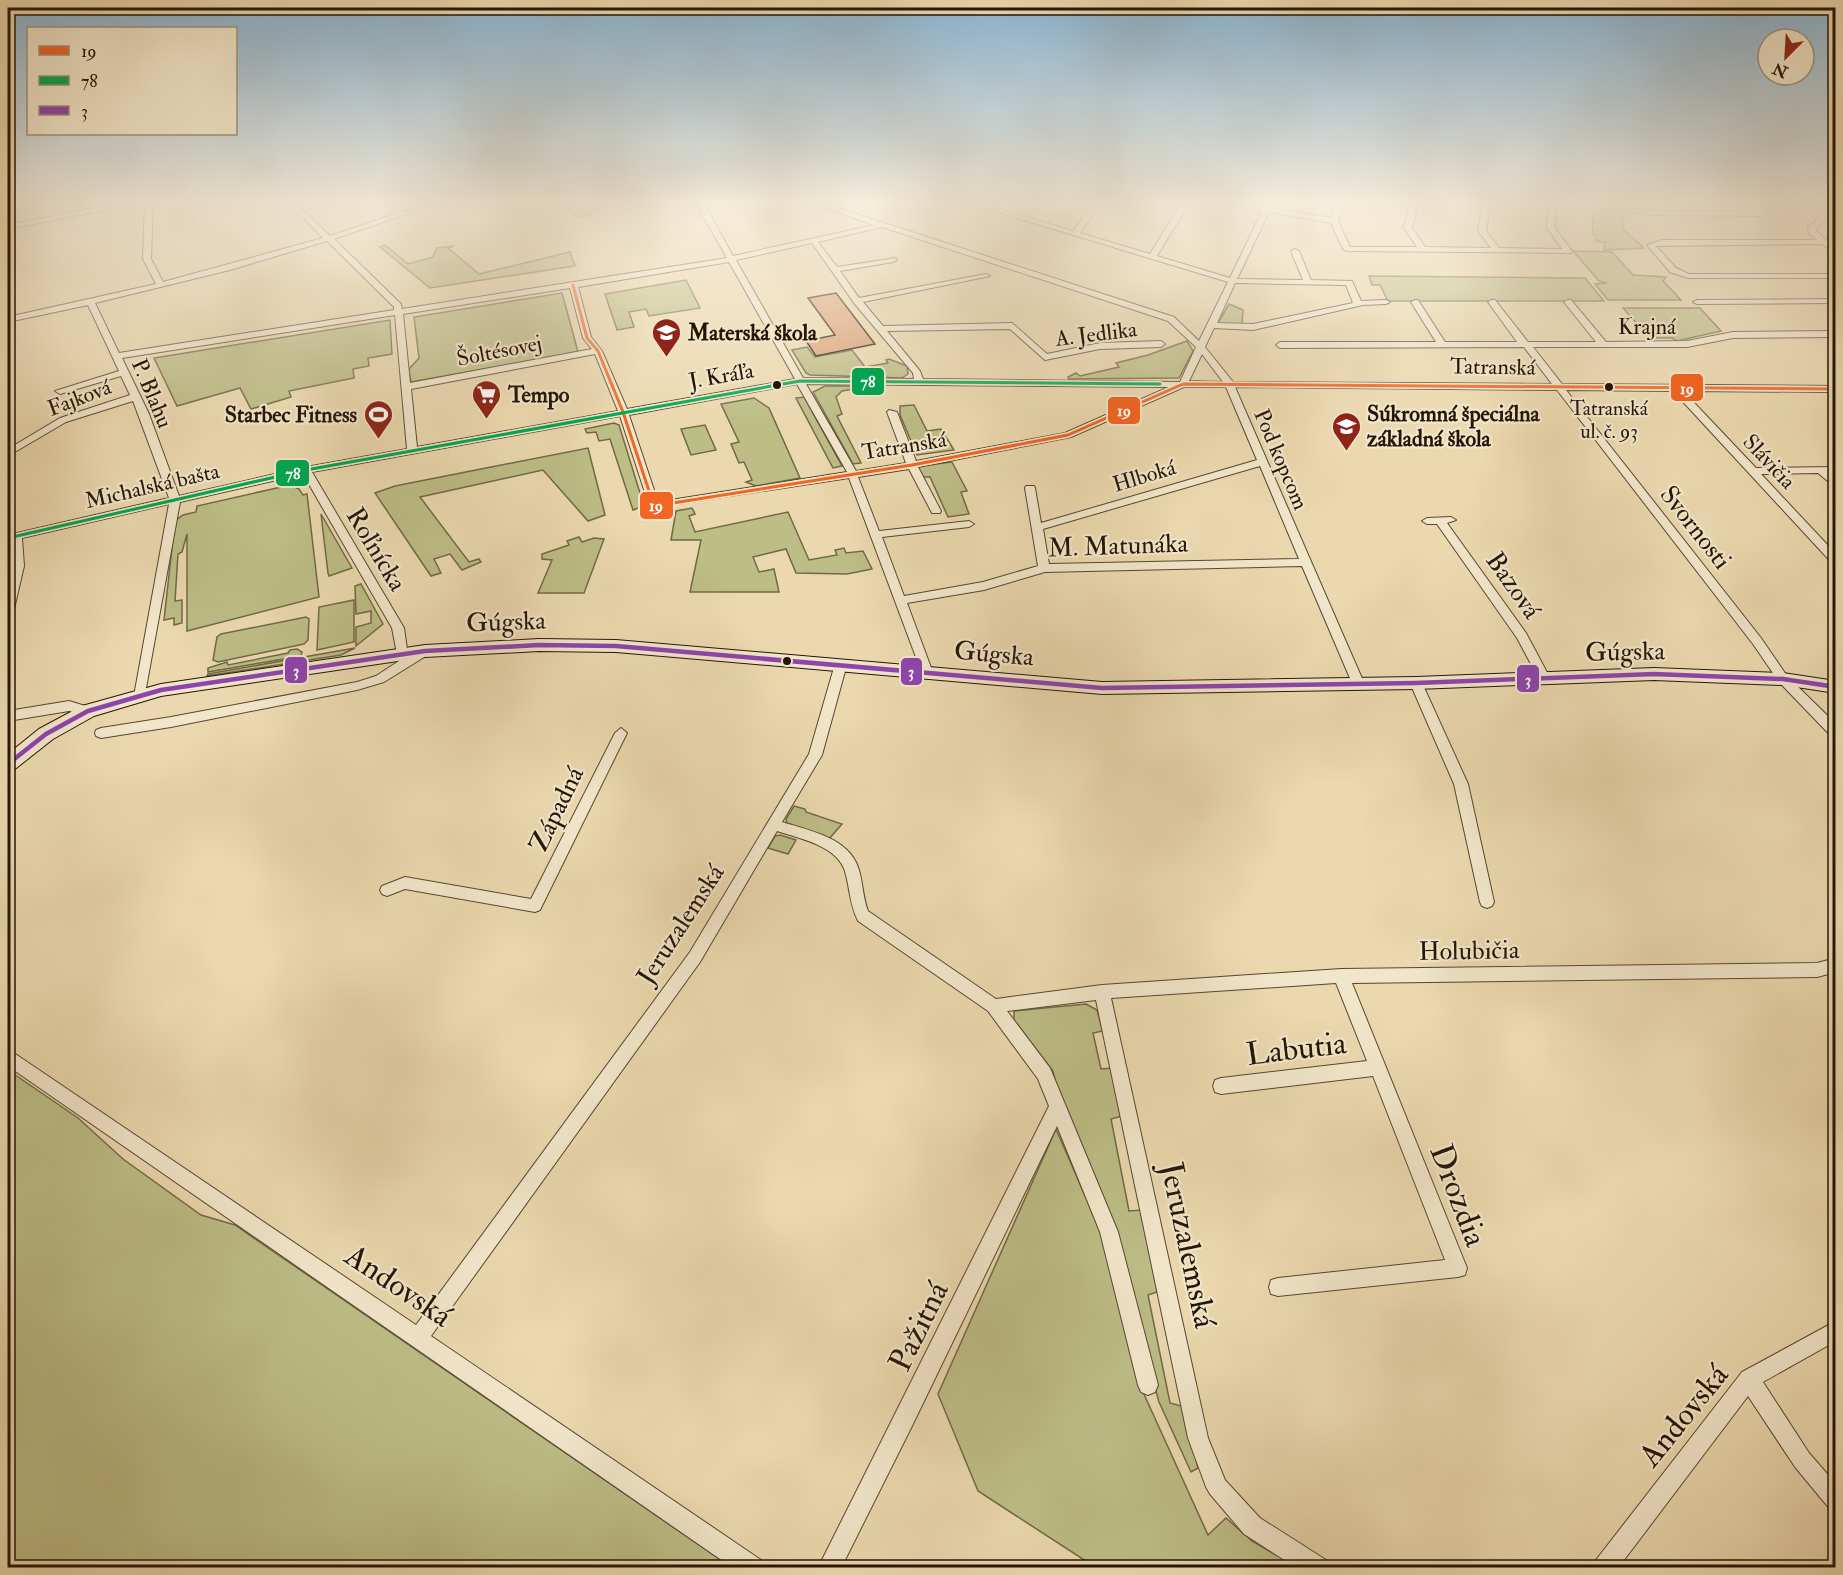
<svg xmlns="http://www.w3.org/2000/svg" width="1843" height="1575" font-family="'IM FELL Double Pica',serif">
<rect width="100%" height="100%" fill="#ebd8ae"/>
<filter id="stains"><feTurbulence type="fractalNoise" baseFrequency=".00333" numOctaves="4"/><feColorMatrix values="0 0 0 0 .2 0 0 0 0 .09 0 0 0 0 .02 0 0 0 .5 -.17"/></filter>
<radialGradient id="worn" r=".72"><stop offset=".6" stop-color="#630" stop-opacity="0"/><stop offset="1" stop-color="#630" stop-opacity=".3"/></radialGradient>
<g fill="#bdbd86" stroke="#716946" stroke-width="1.5">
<path d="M571,200H581L599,211L580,218L558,204Z"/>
<path d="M1592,200H1622L1623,229L1644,248L1604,250L1605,243L1596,241V235H1593Z"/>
<path d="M385,245L408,264L433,257L437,248L454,246L448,248L479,274L570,252L575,266L430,288L380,247Z"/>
<path d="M1573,251L1612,252L1633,275L1666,277L1663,281L1681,300H1608L1595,284L1607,283L1599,281Z"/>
<path d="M1369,276L1585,278L1604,301H1388L1380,285H1372Z"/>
<path d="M686,280L700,308L649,316L646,309L629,312L634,327L617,330L605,294Z"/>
<path d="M562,293L578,352L411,382L409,369L419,358L414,317Z"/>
<path d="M1229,304L1243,310L1242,325L1218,323Z"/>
<path d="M1623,308H1700L1721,331L1677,341L1672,338H1650Z"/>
<path d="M390,320L392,354L368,358L369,366L353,369L354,378L289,391L291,397L251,409L240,388L177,406L154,358Z"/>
<path d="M1187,341L1193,351L1179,378L1069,379L1068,377L1076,373L1080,376L1119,367L1116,363L1148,355Z"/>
<path d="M807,347L815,357L852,350L865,367L888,363L886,360L889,359L907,366L908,374L902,378L810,375L806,373L792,350Z"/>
<path d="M825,386H873L842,391L836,397L842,414L837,416L861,463L853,464L813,392Z"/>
<path d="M804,397L842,466L833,468L796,398Z"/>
<path d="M754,398L769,408L800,478L756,486L746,482L752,480L744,462L739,463L731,444L739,442L721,404Z"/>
<path d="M914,405L927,431L941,429L954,450L917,455L900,415V406Z"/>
<path d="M614,423L619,425L644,506L633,510L610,439L599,441L596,432L587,433L585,429Z"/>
<path d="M705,425L716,450L691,455L681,429Z"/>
<path d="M588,448L605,515L588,521L543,470L420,497L469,562L479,559L481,562L462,570L450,554L434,559L441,573L431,576L375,493L395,486Z"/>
<path d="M952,462L967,491L961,492L969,514L948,517L930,477H923L918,469L919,466Z"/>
<path d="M290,485L299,489L303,495L307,494L319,597L187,631V534L182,552L178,554L175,601L182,600V623L174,625V618L164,620L175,521L183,515L196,512L197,506Z"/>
<path d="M692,508L695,514L689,516L695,532L788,512L809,560L837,555L835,550L844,548L846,553L863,551L872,569L847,574L796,573L786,549L753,557L759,572L774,569L779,592H690L701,540H671L676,511Z"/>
<path d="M321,514L352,568L329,576L328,573Z"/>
<path d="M579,537L582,542L594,538L604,539L584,593H538L552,560L542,559V554L569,545L567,541Z"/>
<path d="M361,584L383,624L356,646V627L371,623V611L356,614L355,586Z"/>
<path d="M354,600V642L317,650L319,607Z"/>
<path d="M306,617L309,619L308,640L304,644L218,662L213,660L217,637L221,634Z"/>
<path d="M355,648L341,655L207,676L208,674Z"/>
<path d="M297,649L302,652L301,656L208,672V668L227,662L228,665L288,653L290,650Z"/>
<path d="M794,806L805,809L806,812L842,824L828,840L787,825L786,819Z"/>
<path d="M780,835L796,840L788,854L768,848L775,836Z"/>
<path d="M1086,1004L1097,1010L1103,1031L1093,1033L1101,1069L1112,1068L1122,1116L1111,1119L1129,1211L1142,1210L1160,1291L1148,1295L1170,1403L1185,1407L1198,1468L1191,1472L1159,1402L1108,1220L1061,1107L1053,1071L1014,1020V1011Z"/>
<path d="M8,1070L78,1118L123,1159L201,1215L235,1225L731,1567H8Z"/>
<path d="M1056,1129L1100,1230L1138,1381L1208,1535L1226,1518L1252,1541L1297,1567H1095L978,1491L938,1394Z"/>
</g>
<path fill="#d8a176" stroke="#251507" stroke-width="1.5" d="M836,293L875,344L816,356L806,341L835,335L808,298Z"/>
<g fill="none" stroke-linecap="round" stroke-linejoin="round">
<defs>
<g id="street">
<path d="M134,200H153L151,259L163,282L323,238L285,200H293L330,236L436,200H447L334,239L401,304L402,309L727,258L694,200H702L733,256L874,225L802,200H813L1174,317L1199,341L1228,282L958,200H970L1073,231L1095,200H1103L1080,233L1150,254L1183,200H1191L1157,256L1230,278L1262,211L1202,200H1219L1264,207L1267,200H1275L1271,208L1331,218L1338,200H1346L1338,221L1350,247H1417L1404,228L1411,200H1419L1412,228L1425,247L1491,248L1478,231L1483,200H1491L1486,231L1499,248L1562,249L1547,228L1548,200H1556L1555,228L1572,251L1571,253L1347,251L1343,249L1331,223L1269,212L1237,279L1303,280L1291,251L1295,249L1299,251L1311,280L1352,281L1361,301L1386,300L1390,302L1386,304L1363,305L1253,330L1214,328L1205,347L1233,382L1552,384L1524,347L1280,348L1276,345L1280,342H1436L1411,302L1415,300H1418L1445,342H1517L1488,302L1492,300H1495L1528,342H1596L1564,302L1568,300H1571L1606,342L1687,341L1733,332L1836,331V337L1733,338L1687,347H1533L1562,384L1836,386V392L1683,391L1756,468L1836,467V473H1829L1836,479V488L1818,473L1761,474L1836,554V564L1832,563L1673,391L1566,390L1761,638L1787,676L1836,724V738L1831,736L1779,682L1753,644L1557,390L1235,387L1364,683L1362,686H1354L1352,683L1302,566L1045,572L984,590L907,603L933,673L927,677L923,676L849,478L650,508L620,416L312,472L404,628L408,656L425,647L431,651L429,654L384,682L357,690L171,727L101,738L96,736L95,733L96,730L101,728L171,717L357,682L376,676L405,657H399L397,654L392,628L303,474L180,502L144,699H136L134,696L169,504L22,538L24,566L14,609L8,613C8,588 12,566 11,541H8V535L169,498L133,401L66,422L8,456V449L60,418L130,395L121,376L60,394L55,391L119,371L88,305L8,322V317L156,284L143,259L145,202L8,229V225ZM882,227L1168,321L1196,347L1180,382L923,379L920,371L887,331L1010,329L1045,360L1100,349L1161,347L1165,344L1161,341L1100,343L1047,354L1012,323L883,326L863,302L990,276L986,274L859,298L840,271L893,262L897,260L896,258L837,267L818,242ZM327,241L394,307V310L119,353L95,303L230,270ZM812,243L854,303L913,373L914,379L803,378L736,260ZM729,262L795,379L627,409L602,351L591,337L578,287ZM1235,283L1346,285L1353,303L1253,324L1217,323ZM570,288L583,338L592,349L410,383L403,314ZM395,315L407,449L306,467L179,496L149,414L122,358ZM595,354L618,411L417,447L411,389ZM1202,354L1223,382L1189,381ZM797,384L847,472L658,502L629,415ZM806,384L1169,387L1065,433L916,461L897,412L889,410L887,412L906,463L856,471ZM1184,387H1226L1257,460L1041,523L1035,488L1034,486H1026L1025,488L1038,566L983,582L904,596L882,537L969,527L974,524L969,521L879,531L858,477L909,469L932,513H940L941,511L918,467L1071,437ZM1260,466L1299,559L1049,564L1043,529Z"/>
<path d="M1624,200H1632L1635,207L1652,211L1759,212L1761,207L1768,209L1761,216L1652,215L1629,211Z"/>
<path d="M1789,200H1801L1836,211V215L1832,214L1816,229V231L1836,248V254L1822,244L1656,246L1676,268L1689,274H1836V278H1688L1670,272L1647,245L1662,240H1817L1809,234L1808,228L1825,212Z"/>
<path d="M1836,299V303L1697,304L1693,302L1697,300Z"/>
<path d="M1451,517L1456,520L1447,523L1526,633L1550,678L1548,681H1540L1517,638L1437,524H1427L1422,521L1427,518Z"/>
<path d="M841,660L847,664L822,755L782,822C811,831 850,838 859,870C863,884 863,898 868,911L996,999L1102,985L1341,969L1817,963L1836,958V972L1817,977L1352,983L1467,1268L1465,1275L1458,1277L1278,1296L1271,1294L1269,1287L1271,1280L1278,1278L1445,1260L1373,1076L1221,1094L1215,1092L1213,1086L1215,1080L1221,1078L1367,1061L1336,983L1111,998L1208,1438L1225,1480L1260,1518L1326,1560L1329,1568H1297L1244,1534L1210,1494L1206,1487L1188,1438L1096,1000L1007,1011L1050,1068L1118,1232L1158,1385L1155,1392L1148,1395L1141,1392L1138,1385L1100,1232L1057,1126L912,1426L841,1568H818L1049,1106L1038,1079L988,1011L858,921C850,905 850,891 846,875C840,846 801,839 777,831L700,962L431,1336L761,1560L764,1568H733L8,1066V1049L416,1325L690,952L809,754L835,664Z"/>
<path d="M1416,679L1422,683L1468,784L1494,902L1492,906L1487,908L1482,906L1480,902L1454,784L1410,683Z"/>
<path d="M69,701L92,708L94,711L88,716L69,711L8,721V711Z"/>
<path d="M621,728L627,733L540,910L535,912L405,889L387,896L382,894L380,890L382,886L405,877L531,899L615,733Z"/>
<path d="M1836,1321V1341L1763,1382L1809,1453L1836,1484V1511L1829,1508L1795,1467L1748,1396L1618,1568H1593L1596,1560L1742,1372Z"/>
</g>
<path id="secondary" d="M539,639L616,640L1102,682L1416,677L1654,668L1783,673L1836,681V693L1783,685L1654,680L1416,689L1102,694L616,652L539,651L425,657L161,696L94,716L53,739L15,769L8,771V754L39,729L82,706L161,684L425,645Z"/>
</defs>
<use href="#street" stroke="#564631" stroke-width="2"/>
<use href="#secondary" stroke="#251507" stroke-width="2"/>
<use href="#street" fill="#f2e6ca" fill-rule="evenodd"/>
<use href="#secondary" fill="#f2e6ca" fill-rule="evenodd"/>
<defs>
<path id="bus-1" d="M573,285L587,338L598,351L623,412L654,506L912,465L1068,435L1183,384L1836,389"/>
<path id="bus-2" d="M8,538L306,470L800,381L1160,384"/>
<path id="bus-3" d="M8,764L46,734L88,711L161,690L425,651L539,645L616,646L1102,688L1416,683L1654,674L1783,679L1836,687"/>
</defs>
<use href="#bus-1" stroke="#f2e6ca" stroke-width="6"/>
<use href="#bus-2" stroke="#f2e6ca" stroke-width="6"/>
<use href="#bus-3" stroke="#f2e6ca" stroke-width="9"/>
<use href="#bus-1" stroke="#f26522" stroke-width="3"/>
<use href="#bus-2" stroke="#00a651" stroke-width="3"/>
<use href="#bus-3" stroke="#8e44ad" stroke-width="4.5"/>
</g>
<linearGradient id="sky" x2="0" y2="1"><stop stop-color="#8ab5d4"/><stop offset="0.48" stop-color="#f6eddb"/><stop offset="1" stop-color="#f6eddb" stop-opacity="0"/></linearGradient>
<rect width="1843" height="421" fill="url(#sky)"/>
<defs>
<symbol id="school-pin" viewBox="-11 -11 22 30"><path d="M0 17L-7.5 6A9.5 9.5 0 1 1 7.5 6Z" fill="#8f2418" stroke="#f2e6ca"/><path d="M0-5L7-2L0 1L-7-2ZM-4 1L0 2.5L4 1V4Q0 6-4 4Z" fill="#fff"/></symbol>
<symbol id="supermarket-pin" viewBox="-11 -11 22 30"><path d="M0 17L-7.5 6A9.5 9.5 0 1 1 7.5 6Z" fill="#8f2418" stroke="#f2e6ca"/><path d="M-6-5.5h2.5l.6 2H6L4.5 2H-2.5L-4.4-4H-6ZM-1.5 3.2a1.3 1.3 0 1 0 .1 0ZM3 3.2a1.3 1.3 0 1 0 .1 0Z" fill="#fff"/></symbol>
<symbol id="stadium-pin" viewBox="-11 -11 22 30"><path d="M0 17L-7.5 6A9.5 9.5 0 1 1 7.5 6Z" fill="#8f2418" stroke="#f2e6ca"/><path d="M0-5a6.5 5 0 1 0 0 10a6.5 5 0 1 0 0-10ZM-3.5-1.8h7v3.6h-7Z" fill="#fff"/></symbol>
</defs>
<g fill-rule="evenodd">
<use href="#school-pin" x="650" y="316" width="33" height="45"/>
<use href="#supermarket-pin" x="470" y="378" width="33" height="45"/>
<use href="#stadium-pin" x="362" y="398" width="33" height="45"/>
<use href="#school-pin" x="1330" y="410" width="33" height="45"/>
</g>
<g fill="#251507" stroke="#f2e6ca" stroke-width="2">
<circle cx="777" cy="385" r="5"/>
<circle cx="1609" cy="387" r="5"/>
<circle cx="787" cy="661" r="5"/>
</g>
<g text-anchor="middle" stroke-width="4.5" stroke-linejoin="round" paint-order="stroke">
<g font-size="20" fill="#251507" stroke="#f2e6ca">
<text x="1609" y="415">Tatranská<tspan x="1609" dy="23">ul. č. 93</tspan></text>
</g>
<g font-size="22" fill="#251507" stroke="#f2e6ca">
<text x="1647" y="334">Krajná</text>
<text transform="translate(1096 333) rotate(-7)" y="8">A. Jedlika</text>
<text transform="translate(499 350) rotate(-11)" y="8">Šoltésovej</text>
<text transform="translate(1493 366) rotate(1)" y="8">Tatranská</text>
<text transform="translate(721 375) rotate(-10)" y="8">J. Kráľa</text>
<text transform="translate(153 393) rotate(67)" y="8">P. Blahu</text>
<text transform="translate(79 397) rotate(-21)" y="8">Fajková</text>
<text transform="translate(904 445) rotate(-9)" y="8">Tatranská</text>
<text transform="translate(1282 459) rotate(67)" y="8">Pod kopcom</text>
<text transform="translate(1770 461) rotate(47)" y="8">Slávičia</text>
<text transform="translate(1144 475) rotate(-17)" y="8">Hlboká</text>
<text transform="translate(152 485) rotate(-13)" y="8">Michalská bašta</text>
</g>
<g font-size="22" font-weight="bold" fill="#251507" stroke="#f2e6ca" text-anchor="start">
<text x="688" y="340">Materská škola</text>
<text x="508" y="402">Tempo</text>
<text x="1367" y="421">Súkromná špeciálna<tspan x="1367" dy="25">základná škola</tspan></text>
<text x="357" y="422" text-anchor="end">Starbec Fitness</text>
</g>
<g font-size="26" fill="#251507" stroke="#f2e6ca">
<text transform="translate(1696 527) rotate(52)" y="9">Svornosti</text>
<text transform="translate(1118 545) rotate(-2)" y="9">M. Matunáka</text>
<text transform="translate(377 549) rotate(59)" y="9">Roľnícka</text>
<text transform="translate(1514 585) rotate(55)" y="9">Bazová</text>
<text transform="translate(506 621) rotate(-2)" y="9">Gúgska</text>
<text transform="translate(1625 651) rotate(-1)" y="9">Gúgska</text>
<text transform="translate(994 653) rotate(5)" y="9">Gúgska</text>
<text transform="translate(556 809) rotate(-64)" y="9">Západná</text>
<text transform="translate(680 924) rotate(-57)" y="9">Jeruzalemská</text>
<text transform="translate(1469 950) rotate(-1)" y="9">Holubičia</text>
</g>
<g font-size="32" fill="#251507" stroke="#f2e6ca">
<text transform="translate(1296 1048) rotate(-7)" y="11">Labutia</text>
<text transform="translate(1459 1195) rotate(69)" y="11">Drozdia</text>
<text transform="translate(1189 1245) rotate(78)" y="11">Jeruzalemská</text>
<text transform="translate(399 1285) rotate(34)" y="11">Andovská</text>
<text transform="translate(918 1326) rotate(-64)" y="11">Pažitná</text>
<text transform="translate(1683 1415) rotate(-51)" y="11">Andovská</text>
</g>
</g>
<g stroke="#f2e6ca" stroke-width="2">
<rect x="851" y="367" width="34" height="29" rx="6" fill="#00a651"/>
<rect x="1670" y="373" width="34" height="29" rx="6" fill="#f26522"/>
<rect x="1107" y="396" width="34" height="29" rx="6" fill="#f26522"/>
<rect x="275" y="459" width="35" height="28" rx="6" fill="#00a651"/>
<rect x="639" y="491" width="35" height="29" rx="6" fill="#f26522"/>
<rect x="284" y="656" width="24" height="28" rx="6" fill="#8e44ad"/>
<rect x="900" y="657" width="23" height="29" rx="6" fill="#8e44ad"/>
<rect x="1516" y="664" width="24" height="29" rx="6" fill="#8e44ad"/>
</g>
<g font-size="16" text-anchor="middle" font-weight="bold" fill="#fff">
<text x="868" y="387">78</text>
<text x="1687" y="394">19</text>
<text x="1124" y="416">19</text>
<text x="293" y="479">78</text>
<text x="656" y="511">19</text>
<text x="296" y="676">3</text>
<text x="911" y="677">3</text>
<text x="1528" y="685">3</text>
</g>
<rect width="1843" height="1575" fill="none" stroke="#ebd8ae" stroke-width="30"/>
<rect x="9" y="9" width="1825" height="1557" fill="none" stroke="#251507" stroke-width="3"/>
<rect x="15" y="15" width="1813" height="1545" fill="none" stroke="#251507" stroke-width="1.5"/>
<rect x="27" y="27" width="210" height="108" fill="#f2e6ca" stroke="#a0927c" stroke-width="1.5"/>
<rect x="39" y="46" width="30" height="9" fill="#f26522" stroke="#a0927c" stroke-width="1.5"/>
<text x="81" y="57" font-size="18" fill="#251507">19</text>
<rect x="39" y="76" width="30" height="9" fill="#00a651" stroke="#a0927c" stroke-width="1.5"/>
<text x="81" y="87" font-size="18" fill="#251507">78</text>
<rect x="39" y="106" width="30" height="9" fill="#8e44ad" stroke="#a0927c" stroke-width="1.5"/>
<text x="81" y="117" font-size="18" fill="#251507">3</text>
<g transform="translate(1786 57) rotate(204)"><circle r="28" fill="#f2e6ca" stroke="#a0927c" stroke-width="1.5"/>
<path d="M0-4.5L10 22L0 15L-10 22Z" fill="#8f2418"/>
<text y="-9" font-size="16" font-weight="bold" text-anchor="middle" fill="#251507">N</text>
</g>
<rect width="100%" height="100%" filter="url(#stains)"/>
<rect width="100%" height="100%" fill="url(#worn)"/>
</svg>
